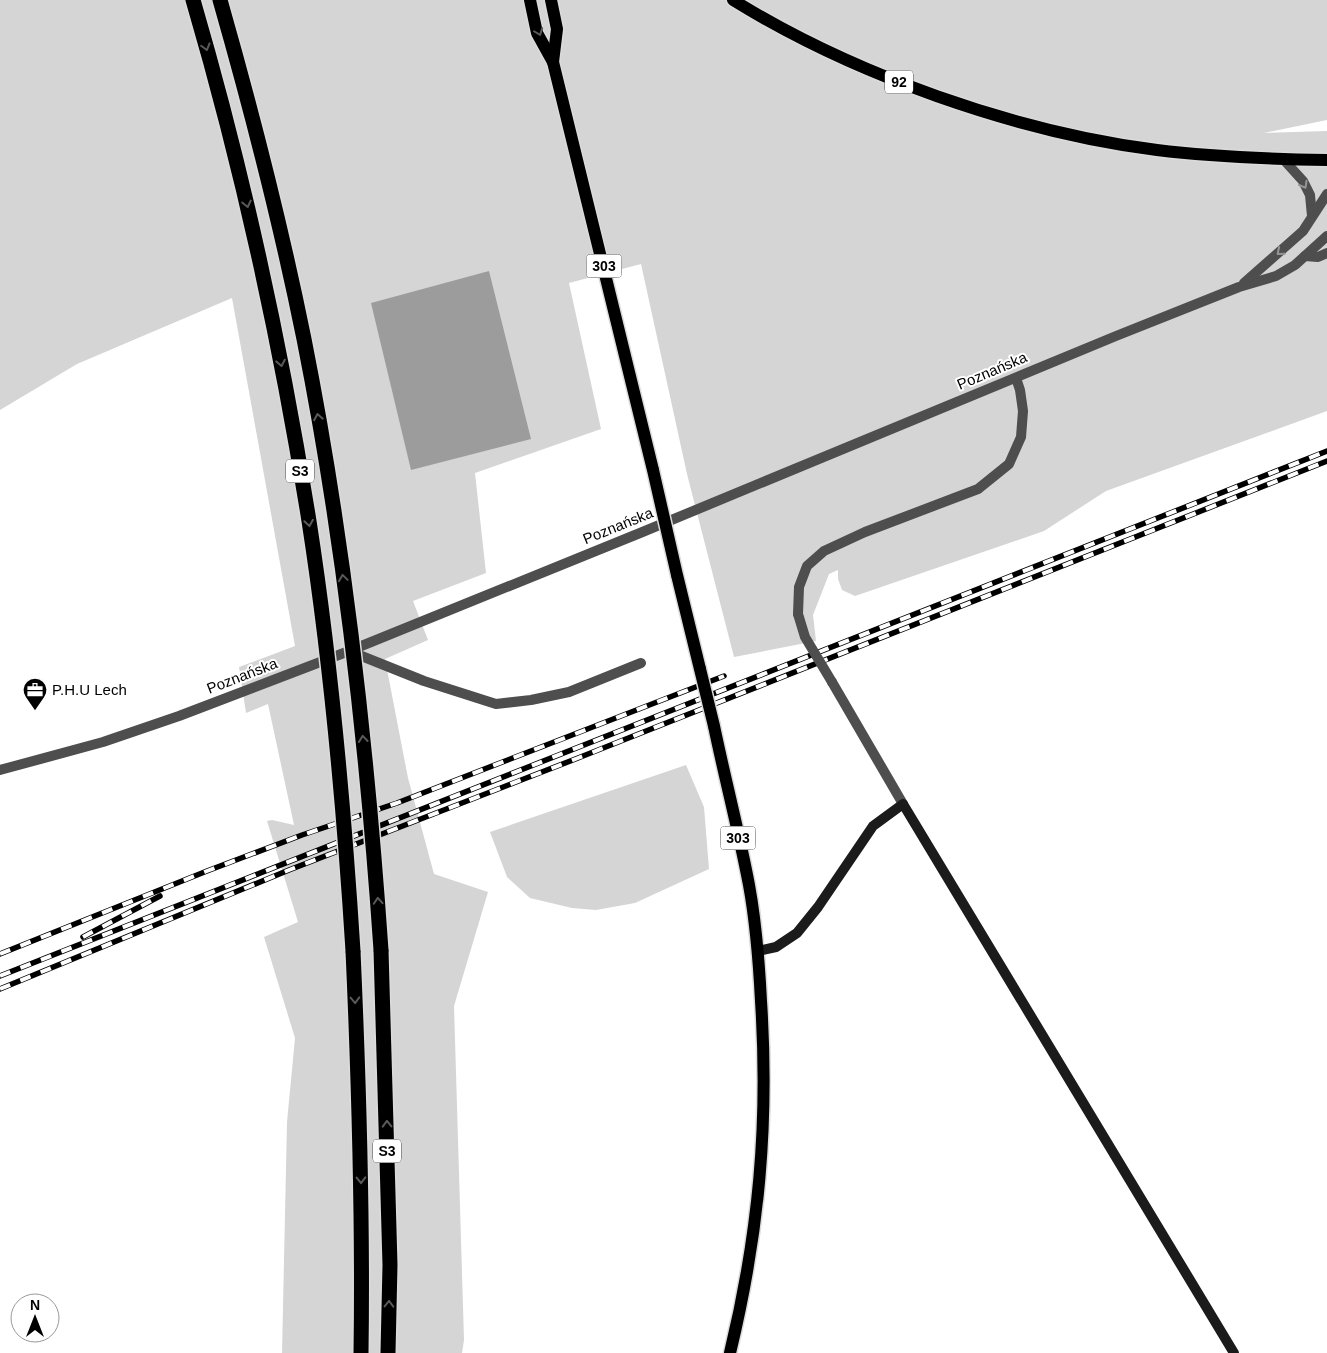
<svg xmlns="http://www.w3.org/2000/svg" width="1327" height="1353" font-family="Helvetica,sans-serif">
<rect width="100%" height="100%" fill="#fff"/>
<g fill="#d5d5d5">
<path d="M0,0H1327V120L1264,133L1327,131V411L1106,491L1044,531L855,596L842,590L838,579V570L829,574L813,615L816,641L734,657L687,474L641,264L569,283L601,429L475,473L486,573L413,601L428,640L385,659L408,778L434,874L488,892L454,1006L464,1340L462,1353H282L287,1122L295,1038L264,937L298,922L267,821L272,820L294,825L268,704L246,713L239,667L295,646L232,298L77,364L0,410Z"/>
<path d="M686,765L704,807L709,869L635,903L596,910L572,908L530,898L507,877L490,832Z"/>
</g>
<path fill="#9c9c9c" d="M489,271L531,439L411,470L371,303Z"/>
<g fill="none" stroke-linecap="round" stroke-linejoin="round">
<defs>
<g id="primary">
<path d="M530,0L537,33L553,62L653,470"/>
<path d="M551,0L557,29L553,62"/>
<path d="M733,0C854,75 1016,132 1157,150C1214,157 1270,159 1327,160"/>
<path d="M677,575L700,669"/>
<path d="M714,726C725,779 739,832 749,885C756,923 759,962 761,1001C769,1124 759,1233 730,1353"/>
</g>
<g id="motorway">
<path d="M381,950L390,1265L388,1353"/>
<path d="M353,951C359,1085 363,1219 361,1353"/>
</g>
</defs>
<use href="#primary" stroke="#dbdbdb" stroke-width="15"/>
<use href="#motorway" stroke="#dbdbdb" stroke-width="18"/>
<g stroke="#4e4e4e" stroke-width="10">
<path d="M798,614L799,587L807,566L824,551L865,532L978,489L1009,464L1021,437L1023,411L1020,390L1016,378"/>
<path d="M349,651L424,681L496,704L531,700L569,692L641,663"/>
<path d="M832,682L903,804"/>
</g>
<g stroke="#4e4e4e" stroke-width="10">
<path d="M1284,160L1303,181L1310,195L1312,216"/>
<path d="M1305,256L1318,257L1327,253"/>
<path d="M1244,283L1303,231L1327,194"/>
<path d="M0,770L103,742L179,716L349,651L640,533L1116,336L1239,287L1276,276L1295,265L1327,236"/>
</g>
<path stroke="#1b1b1b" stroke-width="10" d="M758,951L776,947L797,933L818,907L873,826L903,804L1234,1353"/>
<use href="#primary" stroke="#000" stroke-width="12"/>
<use href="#motorway" stroke="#000" stroke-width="15"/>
<defs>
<g id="rail">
<path d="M83,937L160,896"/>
<path d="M0,954L207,871L302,835L397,803L724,676"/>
<path d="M0,976L1327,451"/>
<path d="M0,989L289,870L578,758L1327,461"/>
</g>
</defs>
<use href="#rail" stroke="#000" stroke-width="5.5"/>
<use href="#rail" stroke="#fff" stroke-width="4" stroke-dasharray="11" stroke-linecap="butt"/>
<defs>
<g id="primary-bridge">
<path d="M653,470L677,575"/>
<path d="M700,669L714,726"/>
</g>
<g id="motorway-bridge">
<path d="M193,0C243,171 281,345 309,521C331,663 344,807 353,951"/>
<path d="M220,0C252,112 281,225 304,339C344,540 367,745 381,950"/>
</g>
</defs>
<use href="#primary-bridge" stroke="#dbdbdb" stroke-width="15" stroke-linecap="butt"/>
<use href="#motorway-bridge" stroke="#dbdbdb" stroke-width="18" stroke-linecap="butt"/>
<path stroke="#4e4e4e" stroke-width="10" d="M798,614L805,637L832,682"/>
<use href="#primary-bridge" stroke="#000" stroke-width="12"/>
<use href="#motorway-bridge" stroke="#000" stroke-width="15"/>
</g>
<defs><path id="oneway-chevron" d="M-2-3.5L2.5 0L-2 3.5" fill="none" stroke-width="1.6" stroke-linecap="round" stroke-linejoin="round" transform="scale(1.25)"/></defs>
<g stroke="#595959">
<use href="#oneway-chevron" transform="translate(539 32) rotate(69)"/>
<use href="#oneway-chevron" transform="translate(206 47) rotate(74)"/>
<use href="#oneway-chevron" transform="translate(247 204) rotate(77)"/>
<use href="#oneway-chevron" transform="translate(281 363) rotate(79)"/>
<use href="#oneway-chevron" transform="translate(318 417) rotate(-100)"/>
<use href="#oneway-chevron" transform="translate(309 523) rotate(81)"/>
<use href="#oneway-chevron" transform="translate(343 578) rotate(-98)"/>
<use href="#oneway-chevron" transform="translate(363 739) rotate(-96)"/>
<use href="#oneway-chevron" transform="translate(378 901) rotate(-94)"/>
<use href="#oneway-chevron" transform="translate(355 1000) rotate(88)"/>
<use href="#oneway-chevron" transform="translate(387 1124) rotate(-91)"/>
<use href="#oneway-chevron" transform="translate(361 1180) rotate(89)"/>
<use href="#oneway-chevron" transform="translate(389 1304) rotate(-89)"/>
</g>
<g stroke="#959595">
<use href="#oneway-chevron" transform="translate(1304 185) rotate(60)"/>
<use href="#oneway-chevron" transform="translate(1280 252) rotate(140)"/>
</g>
<defs>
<symbol id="office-pin" viewBox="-11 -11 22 30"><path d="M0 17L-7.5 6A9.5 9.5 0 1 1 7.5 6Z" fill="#000" stroke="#fff"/><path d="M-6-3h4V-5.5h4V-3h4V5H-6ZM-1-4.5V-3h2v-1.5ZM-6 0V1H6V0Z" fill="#fff"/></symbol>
</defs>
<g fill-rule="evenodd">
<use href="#office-pin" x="21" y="676" width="28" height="38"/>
</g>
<g text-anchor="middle" stroke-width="4" stroke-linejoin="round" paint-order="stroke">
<g fill="#fff" stroke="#4c4c4c" stroke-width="1">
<rect x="885" y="70.5" width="28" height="23" rx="4"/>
<rect x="586.5" y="254.5" width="35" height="23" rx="4"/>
<rect x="286" y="459.5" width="28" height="23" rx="4"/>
<rect x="720.5" y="826.5" width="35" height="23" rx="4"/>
<rect x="373" y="1139.5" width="28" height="23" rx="4"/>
</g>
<g font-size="14" font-weight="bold" fill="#000">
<text x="899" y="87">92</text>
<text x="604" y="271">303</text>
<text x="300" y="476">S3</text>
<text x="738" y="843">303</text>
<text x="387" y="1156">S3</text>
</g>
<g font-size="15" fill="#000" stroke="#fff">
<text transform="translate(992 371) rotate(-23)" y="5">Poznańska</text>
<text transform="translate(618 526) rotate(-22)" y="5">Poznańska</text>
<text transform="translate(242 676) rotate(-21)" y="5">Poznańska</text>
</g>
<g font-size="15" fill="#000" stroke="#fff" text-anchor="start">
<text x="52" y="695">P.H.U Lech</text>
</g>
</g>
<g transform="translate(35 1318)"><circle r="24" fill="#ffffff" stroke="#999999"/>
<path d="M0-4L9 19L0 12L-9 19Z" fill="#000000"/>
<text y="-8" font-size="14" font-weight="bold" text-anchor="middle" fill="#000000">N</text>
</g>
</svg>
